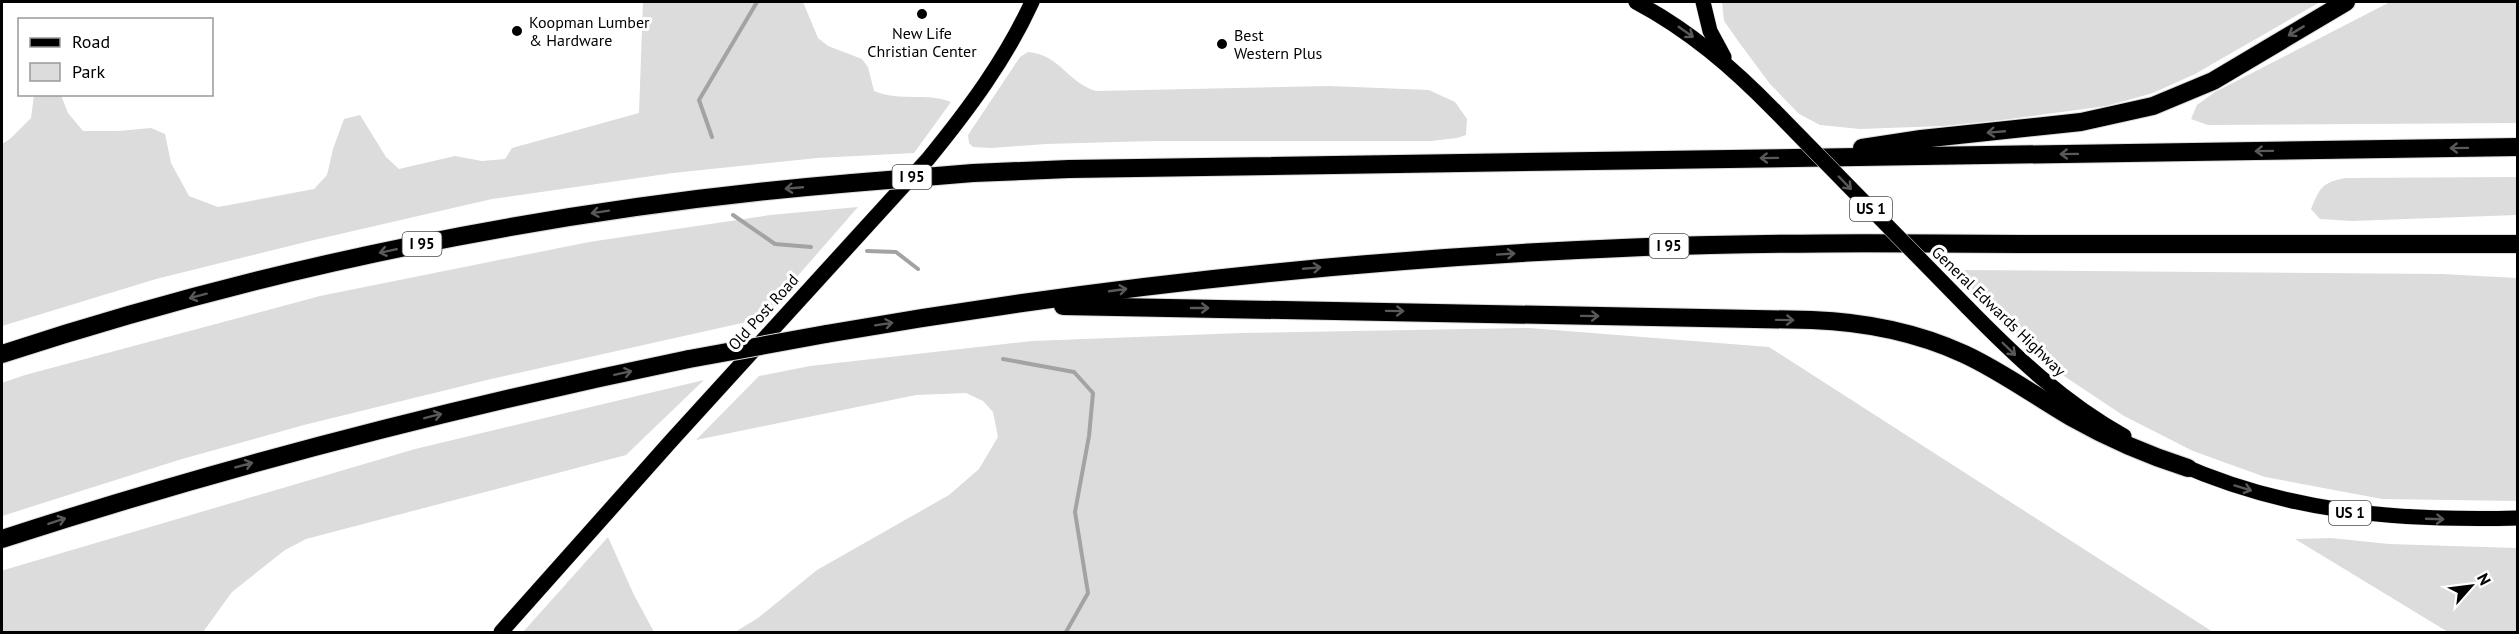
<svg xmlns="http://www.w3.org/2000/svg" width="2519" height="634" font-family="'PT Sans',sans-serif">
<rect width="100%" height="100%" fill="#fff"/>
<g fill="#dcdcdc">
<path d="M643,2H803L818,38L828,46L862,59L868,67L874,91C901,102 925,92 951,102L914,153L817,158L673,173L492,199L314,240L156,279L2,326V144L10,139L31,118L34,95H61L68,113L83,131H118L151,128L165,134L171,163L189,196L218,207L314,189L327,175L333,149L344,119L360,115L386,157L399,169L455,156L482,161L505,159L512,148L639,113Z"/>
<path d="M1722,2H2320L2195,74L2153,93L2106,106L2002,120L1943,126L1860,129L1820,125L1799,114L1770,84L1741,45L1724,21Z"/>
<path d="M2390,2H2517V123L2208,125L2191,119L2197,105L2215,92Z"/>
<path d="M1028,52C1059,54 1068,83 1096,91L1329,86L1429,90L1455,102L1467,119L1466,135L1457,138L1431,141H1154L1046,144L992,148L973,147L969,143L968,135L1020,57Z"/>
<path d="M2517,177V215L2352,221L2320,219L2311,209C2320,187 2322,183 2345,178Z"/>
<path d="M858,207L760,319L487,380L304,425L182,459L2,516V383L25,375L320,296L589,242L770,215Z"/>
<path d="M1959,270L2442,274L2517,278V501L2382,499L2265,477L2193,451L2124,416L2052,368L1955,274Z"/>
<path d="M1529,328L1769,347L2213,632H735L758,618L817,570L949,495L979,469L998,437L993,412L983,401L966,393L916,395L696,440L759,376L810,366L1032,341L1241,333Z"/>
<path d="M704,380L626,455L306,539L285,550L232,592L203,632H2V571L4,570L415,449Z"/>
<path d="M608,537L634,595L654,632H523Z"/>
<path d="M2331,538L2389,544L2517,548V632H2448L2295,539Z"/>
</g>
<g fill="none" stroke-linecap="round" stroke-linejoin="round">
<g stroke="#a3a3a3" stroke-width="4">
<path d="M712,137L699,100L757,2"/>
<path d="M733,215L775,244L811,247"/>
<path d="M867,251L896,252L918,269"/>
<path d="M1003,359L1074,372L1093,393L1089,436L1075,512L1088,593L1066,632"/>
</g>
<defs>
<g id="major">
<path d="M1636,2C1689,30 1733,68 1775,111"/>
<path d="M1703,2L1710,31L1724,57"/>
<path d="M1967,307C2015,356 2064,403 2124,436"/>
<path d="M2177,463C2289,513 2397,521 2518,518"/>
<path d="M501,632L671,441L928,159C968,110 1006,59 1032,2"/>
</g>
<g id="highway">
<path d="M1862,148L1921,139L2081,122L2153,106L2213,81L2346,2"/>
<path d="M973,173L1069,169L2518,147"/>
<path d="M1063,306L1812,320C1865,322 1916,332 1964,354C2001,371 2035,396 2071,417C2108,438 2147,455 2188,468"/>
<path d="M826,334C1090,288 1355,259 1622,248C1756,242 1889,243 2023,244C2188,244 2353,244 2518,244"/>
<path d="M2,354C277,264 563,207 852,183"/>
<path d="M2,539C227,466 456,407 689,359"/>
</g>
</defs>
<use href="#major" stroke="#dbdbdb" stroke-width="16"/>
<use href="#highway" stroke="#dbdbdb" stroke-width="20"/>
<use href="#major" stroke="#000" stroke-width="15"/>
<use href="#highway" stroke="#000" stroke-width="18"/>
<defs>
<path id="major-bridge" d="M1775,111L1967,307"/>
<g id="highway-bridge">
<path d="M852,183L973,173"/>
<path d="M689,359L826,334"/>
</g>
</defs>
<use href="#major-bridge" stroke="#dbdbdb" stroke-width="16" stroke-linecap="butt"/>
<use href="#highway-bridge" stroke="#dbdbdb" stroke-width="20" stroke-linecap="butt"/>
<use href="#major-bridge" stroke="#000" stroke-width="15"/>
<use href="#highway-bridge" stroke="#000" stroke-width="18"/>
</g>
<defs><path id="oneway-shaft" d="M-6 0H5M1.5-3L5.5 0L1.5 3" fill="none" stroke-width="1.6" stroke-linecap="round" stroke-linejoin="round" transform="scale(1.5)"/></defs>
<g stroke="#595959">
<use href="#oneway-shaft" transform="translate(2296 31) rotate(149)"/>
<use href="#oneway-shaft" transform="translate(1686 32) rotate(35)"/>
<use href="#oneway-shaft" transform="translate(1996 132) rotate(175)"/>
<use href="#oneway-shaft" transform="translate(2459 148) rotate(179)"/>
<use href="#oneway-shaft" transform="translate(2264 151) rotate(179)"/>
<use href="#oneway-shaft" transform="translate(2069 154) rotate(179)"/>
<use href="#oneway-shaft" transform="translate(1769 158) rotate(179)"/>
<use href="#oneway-shaft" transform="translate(1845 183) rotate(46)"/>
<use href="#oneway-shaft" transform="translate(794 188) rotate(175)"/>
<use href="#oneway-shaft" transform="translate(600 212) rotate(171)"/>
<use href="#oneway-shaft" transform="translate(388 251) rotate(168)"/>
<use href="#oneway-shaft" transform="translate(1506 254) rotate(-4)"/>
<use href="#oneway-shaft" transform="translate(1312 268) rotate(-5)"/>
<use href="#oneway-shaft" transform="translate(1118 290) rotate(-8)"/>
<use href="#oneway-shaft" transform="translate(198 296) rotate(165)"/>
<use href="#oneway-shaft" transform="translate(1200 308)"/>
<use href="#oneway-shaft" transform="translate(1395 311) rotate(1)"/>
<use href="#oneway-shaft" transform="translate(1590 316) rotate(1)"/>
<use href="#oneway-shaft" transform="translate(1785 320) rotate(1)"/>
<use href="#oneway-shaft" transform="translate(884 324) rotate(-9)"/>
<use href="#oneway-shaft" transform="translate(2009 349) rotate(44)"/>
<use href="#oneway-shaft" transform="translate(623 373) rotate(-12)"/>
<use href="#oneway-shaft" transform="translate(433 416) rotate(-14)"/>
<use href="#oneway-shaft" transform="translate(244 465) rotate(-15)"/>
<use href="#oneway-shaft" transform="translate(2243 488) rotate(17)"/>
<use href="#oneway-shaft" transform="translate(2435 519) rotate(2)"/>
<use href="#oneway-shaft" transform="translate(57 521) rotate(-18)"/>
</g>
<g fill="#000" stroke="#fff" stroke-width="2">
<circle cx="922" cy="14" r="6"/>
<circle cx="517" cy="31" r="6"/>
<circle cx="1222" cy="44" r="6"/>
</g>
<g text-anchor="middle" stroke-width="6" stroke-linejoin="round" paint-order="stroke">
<g fill="#fff" stroke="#4c4c4c" stroke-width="1.5">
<rect x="892.5" y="165" width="39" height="24" rx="4.5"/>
<rect x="1850" y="197" width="42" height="24" rx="4.5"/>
<rect x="402.5" y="232" width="39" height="24" rx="4.5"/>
<rect x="1649.5" y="234" width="39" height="24" rx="4.5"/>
<rect x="2329" y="501" width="42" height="24" rx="4.5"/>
</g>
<g font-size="15" font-weight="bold" fill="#000">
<text x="912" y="182">I 95</text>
<text x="1871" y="214">US 1</text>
<text x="422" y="249">I 95</text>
<text x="1669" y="251">I 95</text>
<text x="2350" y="518">US 1</text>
</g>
<g font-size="16" fill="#000" stroke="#fff" text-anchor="start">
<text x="529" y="28">Koopman Lumber<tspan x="529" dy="18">&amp; Hardware</tspan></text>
<text x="922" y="39" text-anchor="middle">New Life<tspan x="922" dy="18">Christian Center</tspan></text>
<text x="1234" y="41">Best<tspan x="1234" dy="18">Western Plus</tspan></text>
</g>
<g font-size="16" fill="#000" stroke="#fff">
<text transform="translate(1999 311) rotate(44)" y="6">General Edwards Highway</text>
<text transform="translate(763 312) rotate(-48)" y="6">Old Post Road</text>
</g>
</g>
<rect width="2519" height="634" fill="none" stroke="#000000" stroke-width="6"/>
<rect x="18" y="18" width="195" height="78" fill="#ffffff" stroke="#999999" stroke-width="1.5"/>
<rect x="30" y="38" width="30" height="9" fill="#000000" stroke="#999999" stroke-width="1.5"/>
<text x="72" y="48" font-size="18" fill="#000000">Road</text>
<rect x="30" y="63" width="30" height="18" fill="#dcdcdc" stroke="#999999" stroke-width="1.5"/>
<text x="72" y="78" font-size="18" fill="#000000">Park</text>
<g transform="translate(2471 586) rotate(62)" stroke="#ffffff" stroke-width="4.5" paint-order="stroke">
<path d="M0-4.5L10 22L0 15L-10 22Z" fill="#000000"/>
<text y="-9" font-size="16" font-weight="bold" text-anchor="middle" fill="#000000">N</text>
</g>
</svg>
